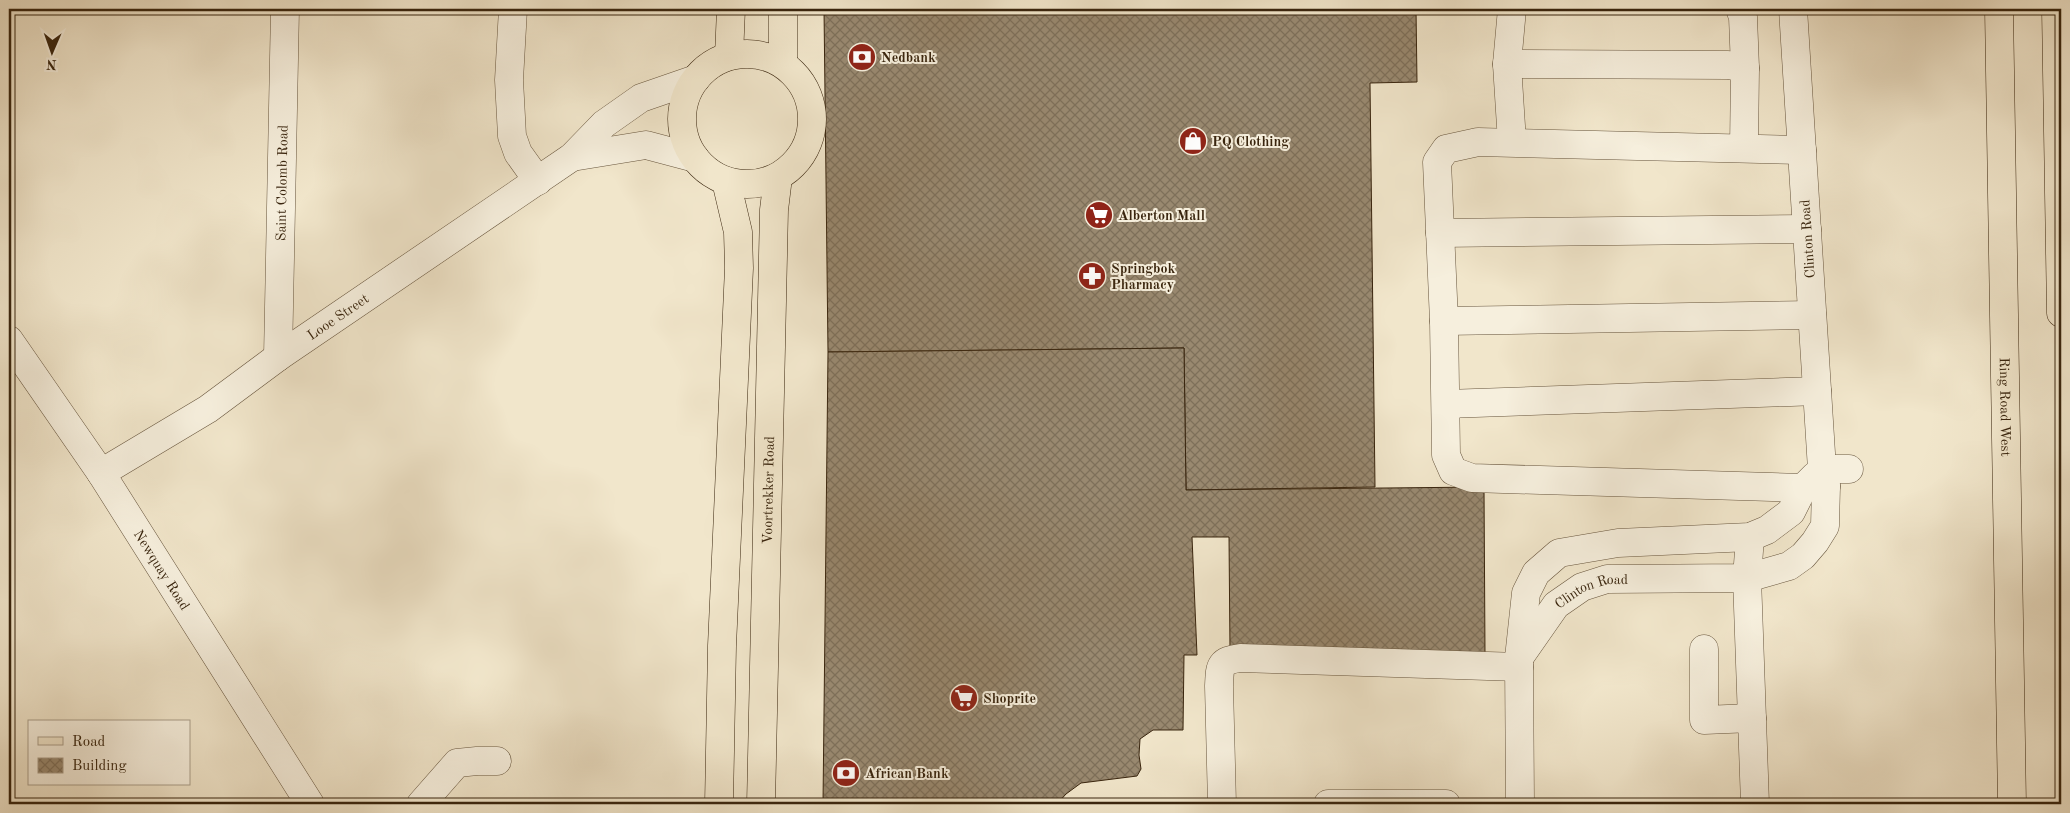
<svg xmlns="http://www.w3.org/2000/svg" width="2070" height="813" font-family="'Old Standard TT',serif">
<defs>
<pattern id="building-cross-hatch" width="8" height="8" patternUnits="userSpaceOnUse" patternTransform="scale(1.25)"><rect width="8" height="8" fill="#998970"/><path d="M0 0l8 8M0 8l8-8" fill="none" stroke="#7e705a"/></pattern>
</defs>
<rect width="100%" height="100%" fill="#f1e6cb"/>
<filter id="stains"><feTurbulence type="fractalNoise" baseFrequency=".004" numOctaves="4"/><feColorMatrix values="0 0 0 0 .2 0 0 0 0 .09 0 0 0 0 .02 0 0 0 .5 -.17"/></filter>
<radialGradient id="worn" r=".72"><stop offset=".6" stop-color="#630" stop-opacity="0"/><stop offset="1" stop-color="#630" stop-opacity=".3"/></radialGradient>
<g fill="url(#building-cross-hatch)" stroke="#39250e">
<path d="M824,9H1416L1417,82L1370,83L1375,487L1186,490L1184,348L828,352Z"/>
<path d="M1184,348L1186,490L1484,487L1485,655L1230,652L1229,537H1192L1197,655H1184L1183,730H1153L1140,739L1139,755L1141,769L1137,776L1081,783L1066,794L1057,804H823L828,352Z"/>
</g>
<g fill="none" stroke-linecap="round" stroke-linejoin="round">
<defs>
<g id="minor">
<path d="M513,9L509,80L512,136L518,153L538,181"/>
<path d="M1740,9L1743,17L1745,68"/>
<path d="M1507,64L1512,9"/>
<path d="M1512,142L1507,64L1728,65L1745,68L1744,148"/>
<path d="M1802,150L1478,142L1446,149L1437,162L1444,321L1446,455L1453,471L1472,478L1803,488L1826,486"/>
<path d="M572,157L646,145L695,158"/>
<path d="M1440,233L1807,229"/>
<path d="M1444,321L1812,315"/>
<path id="s1" d="M9,340L101,473L310,804"/>
<path id="s2" d="M278,357L285,9"/>
<path d="M1446,404L1817,391"/>
<path d="M1822,469H1849"/>
<path id="s3" d="M101,473L208,409L278,357L572,157L604,124L641,98L696,79"/>
<path d="M1750,537L1747,578L1755,804"/>
<path d="M1704,649V720L1752,718"/>
<path id="s4" d="M1519,658L1556,605L1582,587L1607,579L1747,578L1789,566L1803,556L1815,542L1825,526L1826,486L1822,469L1793,9"/>
<path d="M421,804L457,763L477,761H497"/>
<path d="M1222,804L1219,686C1220,666 1219,661 1240,658L1519,667"/>
<path d="M1328,804H1446"/>
<path d="M1520,804L1519,658L1526,593L1536,573L1559,553L1618,543L1750,537L1767,530L1791,512L1803,488L1815,476"/>
</g>
<g id="major">
<path d="M783,9V64"/>
<path id="s5" d="M1999,9L2012,804"/>
<path d="M2056,9L2061,313"/>
<circle cx="747" cy="119" r="65"/>
<path d="M729,56L731,9"/>
<path d="M719,804L722,646L739,268L738,232L726,181"/>
<path id="s6" d="M761,804L774,210L778,177"/>
</g>
</defs>
<use href="#minor" stroke="#67553d" stroke-width="29"/>
<use href="#major" stroke="#39250e" stroke-width="29"/>
<use href="#minor" stroke="#f6efdd" stroke-width="28"/>
<use href="#major" stroke="#f1e6cb" stroke-width="28"/>
</g>
<defs>
<symbol id="bank-disc" viewBox="-11 -11 22 22"><circle r="9.5" fill="#8f2418" stroke="#f6efdd"/><path d="M-6-4H6V4H-6ZM0-2.3a2.3 2.3 0 1 0 0 4.6a2.3 2.3 0 1 0 0-4.6Z" fill="#fff"/></symbol>
<symbol id="shop-disc" viewBox="-11 -11 22 22"><circle r="9.5" fill="#8f2418" stroke="#f6efdd"/><path d="M-5-2.5h2.3a2.7 3.5 0 0 1 5.4 0H5L5.5 6h-11ZM-1.5-2.5h3a1.5 2.3 0 0 0-3 0Z" fill="#fff"/></symbol>
<symbol id="supermarket-disc" viewBox="-11 -11 22 22"><circle r="9.5" fill="#8f2418" stroke="#f6efdd"/><path d="M-6-5.5h2.5l.6 2H6L4.5 2H-2.5L-4.4-4H-6ZM-1.5 3.2a1.3 1.3 0 1 0 .1 0ZM3 3.2a1.3 1.3 0 1 0 .1 0Z" fill="#fff"/></symbol>
<symbol id="pharmacy-disc" viewBox="-11 -11 22 22"><circle r="9.5" fill="#8f2418" stroke="#f6efdd"/><path d="M-2-6h4v4h4v4h-4v4h-4v-4h-4v-4h4Z" fill="#fff"/></symbol>
</defs>
<g fill-rule="evenodd">
<use href="#bank-disc" x="846" y="41" width="32" height="32"/>
<use href="#shop-disc" x="1177" y="125" width="32" height="32"/>
<use href="#supermarket-disc" x="1083" y="199" width="32" height="32"/>
<use href="#pharmacy-disc" x="1076" y="260" width="32" height="32"/>
<use href="#supermarket-disc" x="948" y="682" width="32" height="32"/>
<use href="#bank-disc" x="830" y="757" width="32" height="32"/>
</g>
<g text-anchor="middle" stroke-width="4" stroke-linejoin="round" paint-order="stroke">
<g font-size="14" font-weight="bold" fill="#39250e" stroke="#f6efdd" text-anchor="start">
<text x="881" y="62">Nedbank</text>
<text x="1212" y="146">PQ Clothing</text>
<text x="1118" y="220">Alberton Mall</text>
<text x="1111" y="273">Springbok<tspan x="1111" dy="16">Pharmacy</tspan></text>
<text x="983" y="703">Shoprite</text>
<text x="865" y="778">African Bank</text>
</g>
<g font-size="14" fill="#39250e" stroke="#f6efdd">
<text dy="5" stroke="none"><textPath href="#s2" startOffset="174">Saint Colomb Road</textPath></text>
<text transform="translate(1807 239) rotate(-94)" y="5">Clinton Road</text>
<text dy="5" stroke="none"><textPath href="#s3" startOffset="284">Looe Street</textPath></text>
<text dy="5" stroke="none"><textPath href="#s5" startOffset="398">Ring Road West</textPath></text>
<text dy="5" stroke="none"><textPath href="#s6" startOffset="314">Voortrekker Road</textPath></text>
<text dy="5" stroke="none"><textPath href="#s1" startOffset="276">Newquay Road</textPath></text>
<text dy="5" stroke="none"><textPath href="#s4" startOffset="104">Clinton Road</textPath></text>
</g>
</g>
<rect width="2070" height="813" fill="none" stroke="#f1e6cb" stroke-width="30"/>
<rect x="10" y="10" width="2050" height="793" fill="none" stroke="#39250e" stroke-width="2.5"/>
<rect x="15" y="15" width="2040" height="783" fill="none" stroke="#39250e"/>
<rect x="28" y="720" width="162" height="65" fill="#f6efdd" stroke="#aa9e8a"/>
<rect x="38" y="737" width="25" height="8" fill="#f1e6cb" stroke="#aa9e8a"/>
<text x="72" y="746" font-size="15" fill="#39250e">Road</text>
<rect x="38" y="758" width="25" height="15" fill="url(#building-cross-hatch)" stroke="#aa9e8a"/>
<text x="72" y="770" font-size="15" fill="#39250e">Building</text>
<g transform="translate(52 52) rotate(182)" stroke="#f6efdd" stroke-width="4" paint-order="stroke">
<path d="M0-4L9 19L0 12L-9 19Z" fill="#39250e"/>
<text y="-8" font-size="14" font-weight="bold" text-anchor="middle" fill="#39250e">N</text>
</g>
<rect width="100%" height="100%" filter="url(#stains)"/>
<rect width="100%" height="100%" fill="url(#worn)"/>
</svg>
